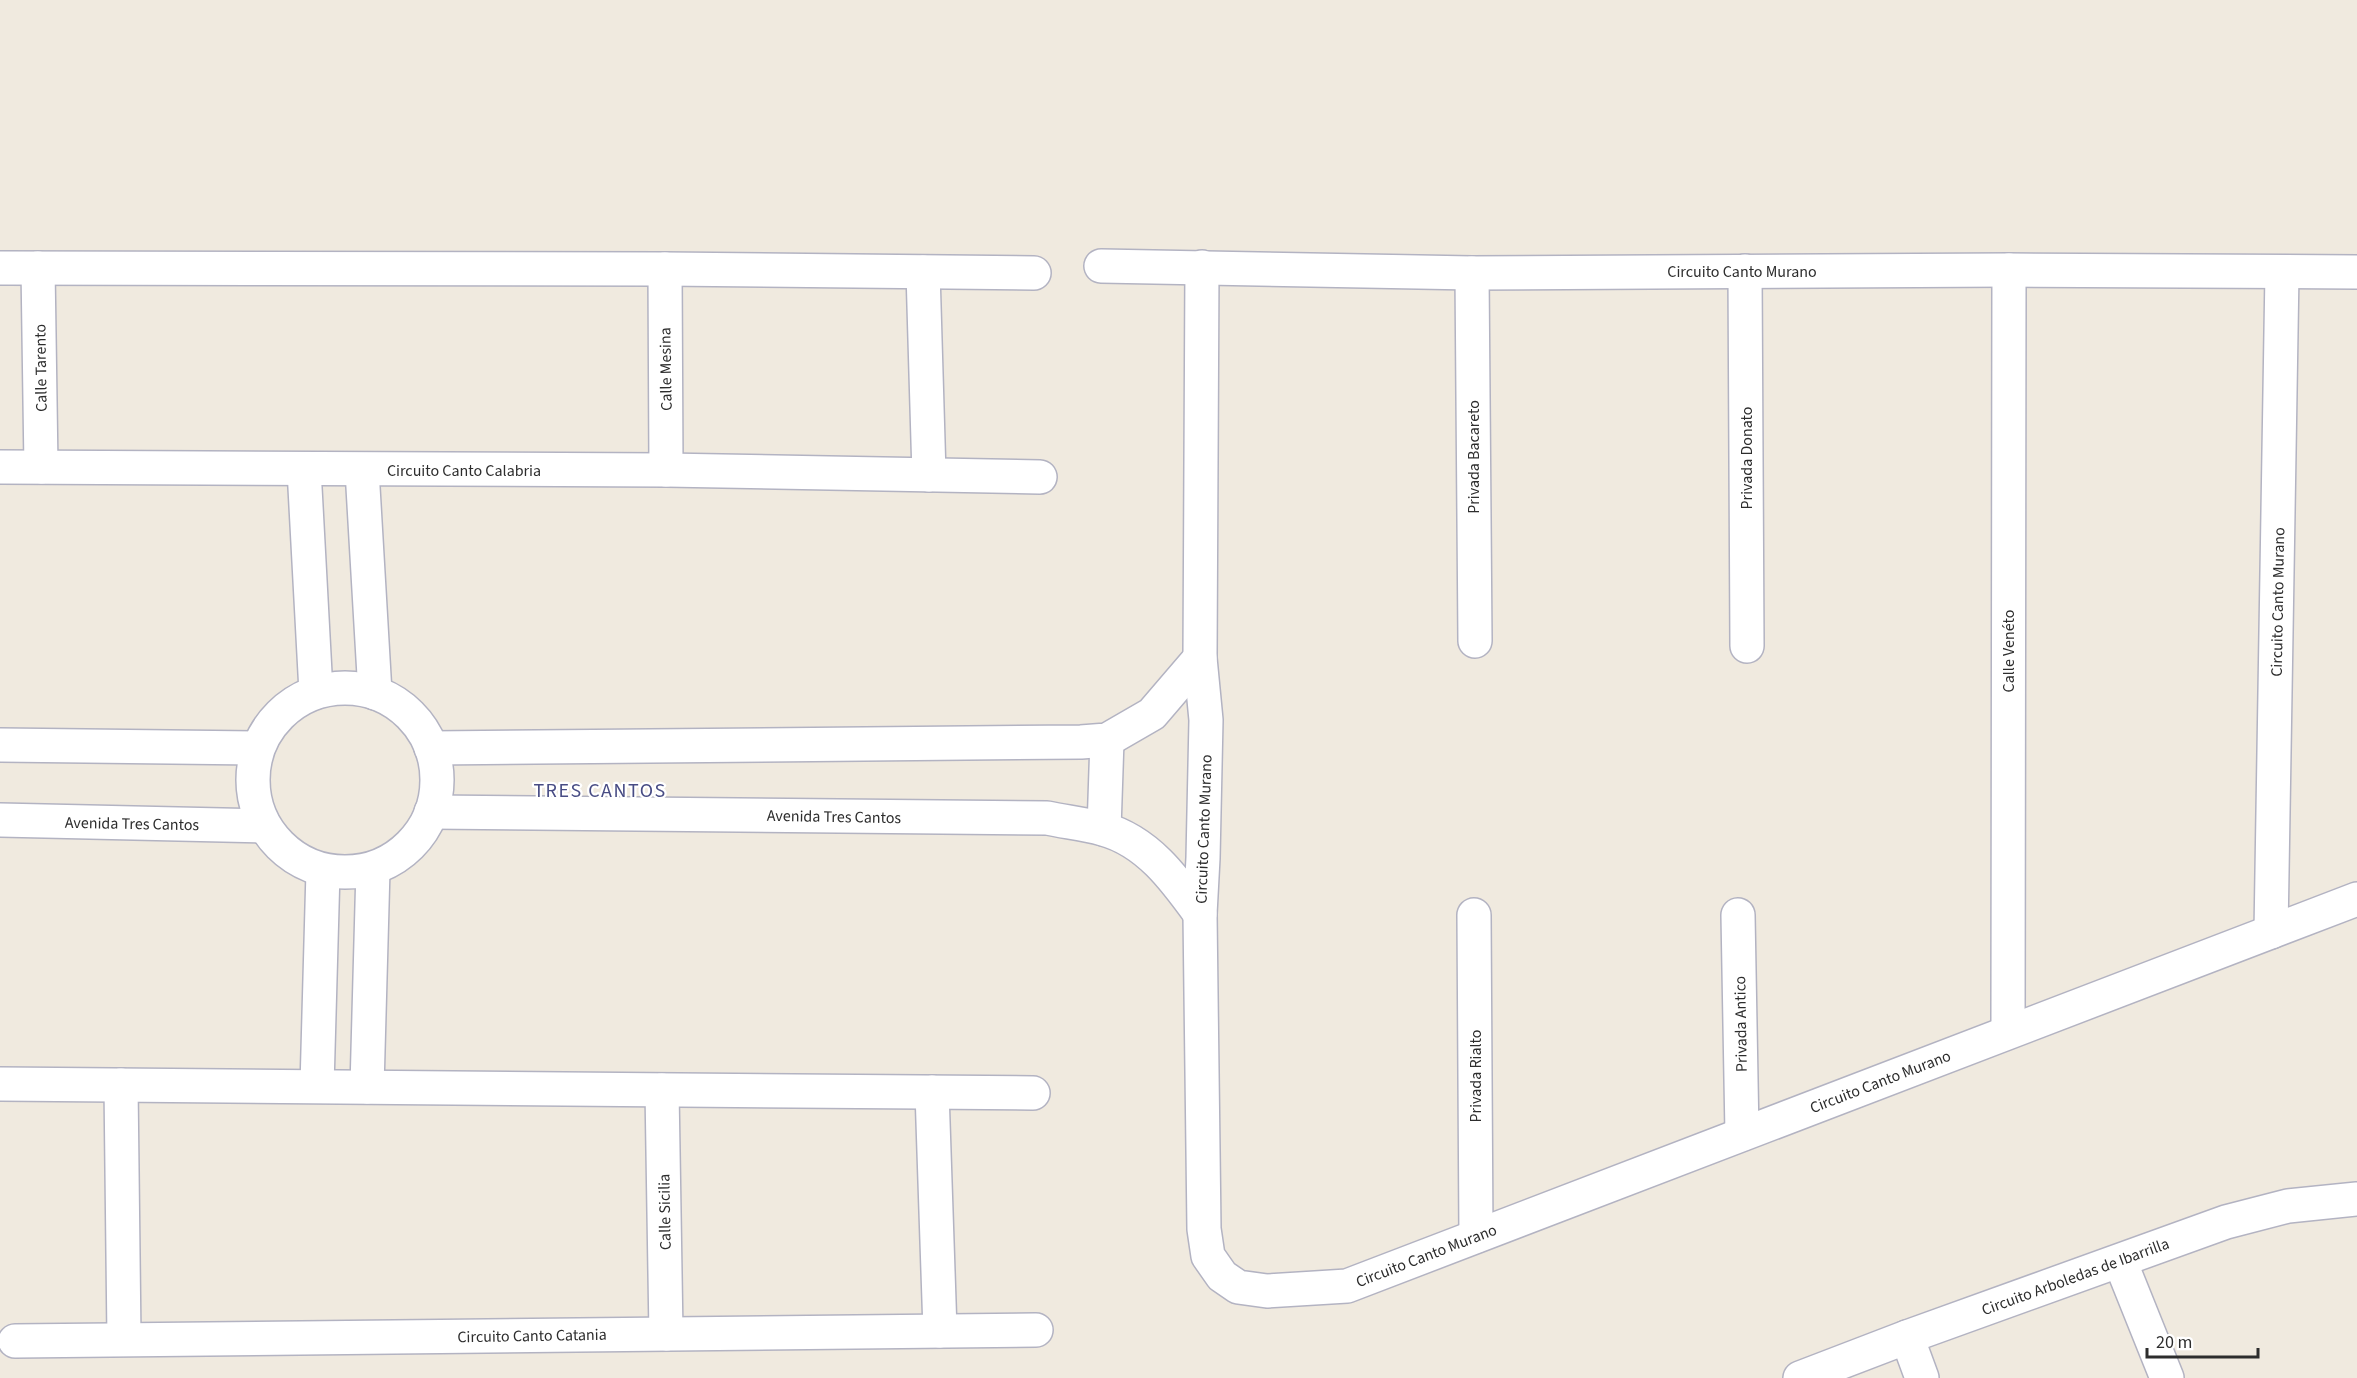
<svg xmlns="http://www.w3.org/2000/svg" width="2357" height="1378" font-family="'Source Sans 3',sans-serif">
<rect width="100%" height="100%" fill="#f0eadf"/>
<g fill="none" stroke-linecap="round" stroke-linejoin="round">
<defs>
<g id="minor">
<path d="M1101,266L1472,273L2009,270L2357,272"/>
<path d="M1202,267L1200,658L1206,720L1203,858L1200,914L1204,1229L1208,1256L1222,1276L1238,1287L1267,1291L1347,1286L2357,899"/>
<path d="M0,268L665,269L1034,273"/>
<path d="M38,268L41,467"/>
<path d="M665,269L666,470"/>
<path d="M1745,271L1747,646"/>
<path d="M923,272L929,475"/>
<path d="M1472,273L1475,641"/>
<path d="M0,467L666,470L1040,477"/>
<path d="M304,469L316,692"/>
<path d="M362,470L375,693"/>
<circle cx="345" cy="780" r="92"/>
<path d="M0,745L258,748"/>
<path d="M431,748L1081,742L1107,740L1152,714L1200,658"/>
<path d="M431,812L1047,818C1066,822 1085,824 1103,829C1147,841 1174,878 1200,914"/>
<path d="M0,820L264,826"/>
<path d="M1104,829L1107,740"/>
<path d="M1474,915L1476,1236"/>
<path d="M1738,915L1742,1134"/>
<path d="M2271,932L2282,272"/>
<path d="M2008,1032L2009,270"/>
<path d="M0,1084L1033,1093"/>
<path d="M121,1085L124,1339"/>
<path d="M317,1086L323,871"/>
<path d="M367,1087L373,869"/>
<path d="M662,1090L666,1334"/>
<path d="M932,1092L940,1331"/>
<path d="M2120,1261L2167,1378"/>
<path d="M1907,1337L1922,1378"/>
<path d="M15,1341L1036,1330"/>
<path d="M1800,1378L1907,1337L2226,1222L2288,1206L2357,1199"/>
</g>
</defs>
<use href="#minor" stroke="#b3b3c2" stroke-width="36"/>
<use href="#minor" stroke="#fff" stroke-width="33"/>
</g>
<g text-anchor="middle" stroke-width="4.5" stroke-linejoin="round" paint-order="stroke">
<g font-size="16" fill="#2d2d2d" stroke="#fff">
<text x="1742" y="277">Circuito Canto Murano</text>
<text transform="translate(40 368) rotate(-91)" y="6">Calle Tarento</text>
<text transform="translate(665 369) rotate(-91)" y="6">Calle Mesina</text>
<text transform="translate(1473 457) rotate(-90)" y="6">Privada Bacareto</text>
<text transform="translate(1746 458) rotate(-90)" y="6">Privada Donato</text>
<text x="464" y="476">Circuito Canto Calabria</text>
<text transform="translate(2277 602) rotate(-89)" y="6">Circuito Canto Murano</text>
<text transform="translate(2008 651) rotate(-90)" y="6">Calle Venéto</text>
<text transform="translate(834 816) rotate(1)" y="6">Avenida Tres Cantos</text>
<text transform="translate(132 823) rotate(1)" y="6">Avenida Tres Cantos</text>
<text transform="translate(1203 829) rotate(-88)" y="6">Circuito Canto Murano</text>
<text transform="translate(1740 1024) rotate(-91)" y="6">Privada Antico</text>
<text transform="translate(1475 1076) rotate(-90)" y="6">Privada Rialto</text>
<text transform="translate(1880 1081) rotate(-21)" y="6">Circuito Canto Murano</text>
<text transform="translate(664 1212) rotate(-91)" y="6">Calle Sicilia</text>
<text transform="translate(1426 1255) rotate(-21)" y="6">Circuito Canto Murano</text>
<text transform="translate(2075 1276) rotate(-20)" y="6">Circuito Arboledas de Ibarrilla</text>
<text transform="translate(532 1335) rotate(-1)" y="6">Circuito Canto Catania</text>
</g>
<g font-size="20" letter-spacing="1.5" fill="#484c84" stroke="#fff">
<text x="600" y="797">TRES CANTOS</text>
</g>
</g>
<path d="M2147 1348v9h111v-9" fill="none" stroke="#2d2d2d" stroke-width="3"/>
<text x="2156" y="1348" font-size="18" fill="#2d2d2d" stroke="#ffffff" stroke-width="4.5" paint-order="stroke">20 m</text>
</svg>
